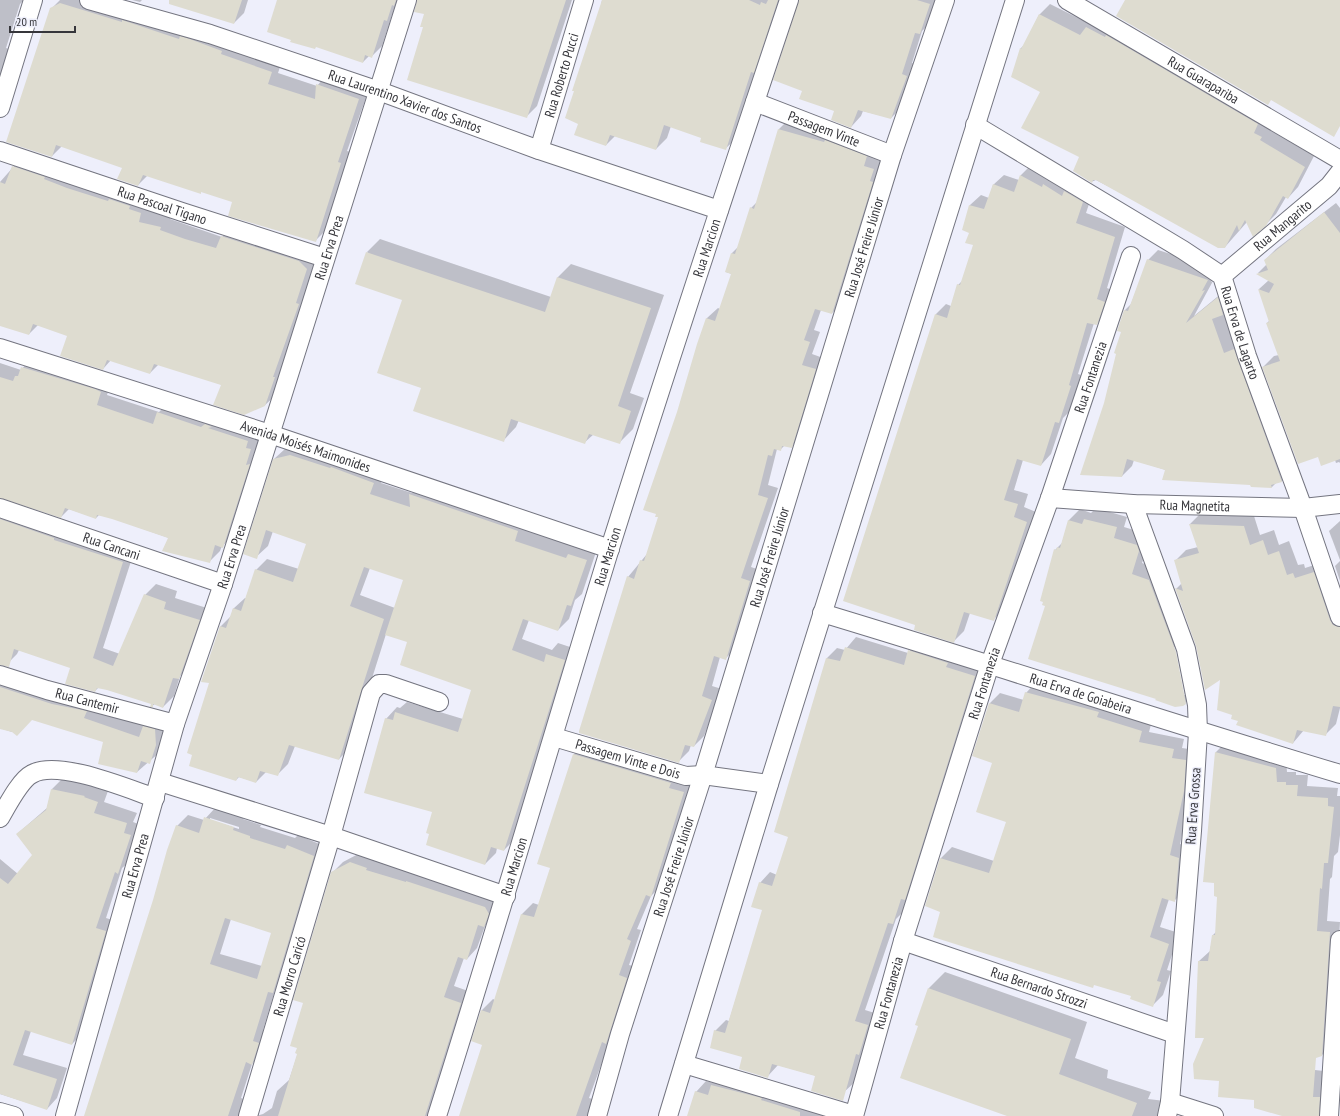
<svg xmlns="http://www.w3.org/2000/svg" width="1340" height="1116" font-family="'PT Sans Narrow',sans-serif">
<rect width="100%" height="100%" fill="#eeeffb"/>
<g fill="#0003" fill-rule="evenodd">
<path d="M0,0H24L20,4L6,48L9,49L0,76Z"/>
<path d="M60,0H96L282,61L278,73L317,86L327,74L369,89L347,151L351,152L326,230L315,241L234,201L148,175L138,185L123,167L62,146L52,156L51,9Z"/>
<path d="M132,0H142L140,2Z"/>
<path d="M192,0H248L244,13L234,23Z"/>
<path d="M278,0H400L397,10L392,15L382,46L372,56H369L363,62Z"/>
<path d="M418,0H572L537,106L527,116L424,27L425,14Z"/>
<path d="M602,0H784L737,138L726,148L702,137L671,126L667,138L656,149L615,136L606,145L579,123Z"/>
<path d="M800,0H938L931,22L922,31L912,63L917,65L902,107L891,118L863,111L861,116L851,127L836,110L804,90Z"/>
<path d="M1050,4L1090,24L1098,17L1271,126L1270,130L1314,156L1298,187L1288,198L1286,197L1276,214L1265,225L1247,222L1225,247L1096,180L1091,182L1080,156L1041,92L1020,49L1025,44L1039,15Z"/>
<path d="M789,119L883,159L843,303L832,313L821,310L814,330L820,332L812,354L826,359L802,436L791,447L785,445L780,450L777,449L768,485L778,488L751,567L760,570L736,648L725,659L720,657L712,686L722,689L704,736L694,746L691,745L689,751L678,762L628,577L647,554L659,517L678,412L698,344L707,318L718,308L720,309L732,274L726,272L732,253L739,246L751,208L757,202L779,129Z"/>
<path d="M23,156L152,203L149,211L171,217L170,219L222,237L233,226L317,258L276,395L265,405L223,385L159,364L150,373L111,360L103,369L68,335L38,325L29,334L0,325V182Z"/>
<path d="M1031,165L1093,192L1086,213L1125,227L1107,288L1114,291L1107,314L1096,324L1094,323L1078,374L1081,375L1069,412L1063,418L1051,454L1041,465L1023,460L1014,490L1028,494L1024,507L1036,512L1004,609L993,620L970,613L964,631L954,641L936,314L946,304L951,306L958,285L964,279L975,245L970,232V205L981,195L989,198L993,185L1004,175L1019,180L1021,175Z"/>
<path d="M1336,203L1340,208V463L1339,462L1336,463L1335,460L1319,456L1263,367L1274,356L1279,355L1267,323L1270,320L1259,289L1269,280L1258,273L1267,264L1265,260L1276,249Z"/>
<path d="M380,239L551,297L558,277L571,264L664,295L630,393L644,398L633,429L620,442L594,434L585,442L519,420L516,427L503,441L422,388L403,299L367,252Z"/>
<path d="M1158,250L1218,269L1211,282L1213,281L1194,316L1228,288L1233,304L1224,313L1235,343L1292,471L1282,481L1276,483L1272,487L1166,470L1134,460L1132,466L1122,476L1105,403L1122,332L1125,310L1131,304L1148,260Z"/>
<path d="M33,356L111,382L107,395L159,412L169,402L261,438L234,536L222,546L220,551L209,562L169,538L112,518L99,515L96,518L69,509L61,517L0,497V499L134,552L103,648L120,654L145,595L156,584L177,591L175,598L210,609L190,667L180,676L174,696L163,707L155,704L152,706L153,703L99,687L95,691L71,667L19,650L17,654L6,665L0,664V666L155,716L166,733L160,752L137,772L104,741L32,719L12,732L0,728V363L21,370Z"/>
<path d="M286,448L385,472L381,483L412,493L421,484L529,520L526,530L576,546L597,549L582,594L575,600L569,619L558,630L529,620L522,639L552,650L558,643L576,649L515,839L504,850L497,848L496,853L485,864L434,811L386,719L397,707L400,708L407,702L463,719L472,690L408,641L386,634L350,748L339,759L295,746L288,764L277,775L266,772L256,782L239,777L236,780L210,682L220,627L231,616L233,609L245,598H246L256,570L267,559L299,569L307,543L273,531L268,546L256,557L274,459ZM370,568L404,579L395,608L360,595Z"/>
<path d="M1096,508L1127,517L1124,527L1147,534L1150,540L1142,563L1160,569L1196,692L1185,703L1157,698L1046,605L1055,550L1062,543L1069,520L1080,509L1091,513ZM1174,647H1176L1185,695H1183Z"/>
<path d="M1200,514L1254,516L1260,535L1274,530L1279,545L1289,541L1298,565L1304,564L1305,568L1324,562L1340,609V708L1336,724L1326,734L1304,730L1293,743L1239,721L1234,715L1221,678L1197,645L1176,589L1182,583L1175,561L1186,550L1198,547L1190,524Z"/>
<path d="M1340,521V560L1329,531Z"/>
<path d="M1340,561V581L1335,566Z"/>
<path d="M856,637L908,653L919,640L985,666L903,912L896,919L865,1010L878,1014L855,1082L844,1092L817,1076L778,1065L767,1077L715,1031L726,1020L729,1021L764,910L760,883L770,872L777,875L790,836L827,658L837,648L845,650Z"/>
<path d="M1036,682L1152,721L1149,732L1184,739L1182,748L1196,750L1194,779L1180,844L1189,847L1185,890L1174,901L1169,899L1160,927L1179,933L1167,970L1171,971L1163,995L1153,1005L926,905L941,858L952,847L994,861L1007,821L993,762L973,755L990,703L1000,693L1024,700L1026,693Z"/>
<path d="M1226,742L1286,758L1287,772H1296V775H1308L1307,786L1338,788L1337,796H1340V835L1338,852L1334,856L1332,877L1330,879L1327,921L1340,922L1332,1045L1322,1055L1288,1067L1324,1071L1338,1116H1285L1220,1080L1206,1037L1199,961L1210,951L1213,935L1217,931L1218,896L1215,882L1204,881L1216,752Z"/>
<path d="M585,743L694,782L662,885L651,896L637,929L641,930L629,965L637,967L589,1098L596,1100L591,1116H460L483,1044L473,1041L482,1010L493,999L495,1000L522,914L533,903L539,905L551,867L539,863L574,754Z"/>
<path d="M62,779L95,785L94,787L108,791L104,802L137,813L133,822L141,825L129,862L122,868L106,918L116,921L83,1033L72,1044L31,1031L23,1055L67,1068L57,1098L47,1109L0,1094V859L18,874L34,855L17,834L47,808L52,789Z"/>
<path d="M216,807L244,816L243,819L261,825L260,827L295,838L298,835L324,846L284,982L275,990L263,1030L269,1032L263,1053L252,1064L241,1098L249,1101L256,1116L263,1114L272,1108L277,1091L289,1080L298,1053L304,1002L332,873L343,862L362,852L496,897L495,915L485,926L477,948L467,959L464,958L454,986L471,992L432,1116H88L177,826L188,815L204,820ZM210,818L239,827V829L210,820ZM231,919L272,932L262,966L220,954Z"/>
<path d="M945,972L1087,1022L1075,1058L1108,1070L1107,1078L1151,1092L1148,1099L1165,1101L1163,1116H1010L919,1025L929,988Z"/>
<path d="M722,1075L837,1116H688L696,1092L706,1081L714,1083Z"/>
</g>
<g fill="#dedcd0" fill-rule="evenodd">
<path d="M169,0H242L234,24L169,4Z"/>
<path d="M277,0H396L394,6L392,5L387,21L384,20L372,58L365,55L363,63L316,47L315,49L290,42L291,40L267,32Z"/>
<path d="M417,0H566L527,118L407,80L423,27H420L424,14L414,12Z"/>
<path d="M602,0H749L760,5L761,2L766,4L768,0H778L754,73L751,72L726,150L700,142L701,138L664,125L656,150L610,135L606,146L574,135L578,124L565,118L574,91H572Z"/>
<path d="M799,0H917L930,4L920,34L915,33L902,74L907,76L891,119L858,110L851,128L831,120L834,111L799,99L802,91L773,80Z"/>
<path d="M1125,0H1340V126L1334,137L1271,100L1268,105L1116,16Z"/>
<path d="M60,3L122,22V20L179,39L180,36L187,38L222,51L221,54L272,72L268,84L315,99L316,84L359,99L338,162L341,163L316,242L228,216L232,202L201,192V194L143,175L138,186L117,179L122,168L56,145L52,157L6,142L50,8Z"/>
<path d="M1039,14L1080,35L1086,27L1105,37L1106,35L1258,124L1254,133L1262,137L1260,140L1305,167L1288,199L1283,196L1266,226L1253,237L1245,220L1239,231L1237,225L1225,248H1218L1096,180H1093L1092,183L1073,171L1079,157L1021,128L1040,92L1011,77L1020,48L1021,49Z"/>
<path d="M778,129L824,142L825,140L867,156L864,166L874,169L870,181L873,182L832,314L815,309L804,340L810,342L802,365L816,369L792,448L782,446L781,451L774,449L772,456L768,455L758,495L768,498L741,578L750,581L726,660L714,656L702,696L712,700L694,747L685,745L679,763L579,733V731L627,576L634,579L640,560L644,561L658,517H655L656,514L643,510L677,412L697,344L706,318L715,321L731,274L725,272L731,253L735,254L750,207L754,209Z"/>
<path d="M12,166L45,177L44,179L67,188L108,201L109,199L130,206L129,209L141,213L139,222L161,227L160,230L185,239L216,248L221,236L299,261L307,269L296,303L299,304L273,377H275L265,406L244,415L213,405L221,385L154,364L150,374L107,360L103,370L60,356L67,336L33,324L29,335L0,326V182L5,184Z"/>
<path d="M1020,175L1042,187L1043,184L1062,196L1064,191L1083,202L1076,223L1115,237L1097,299L1105,302L1097,325L1087,323L1069,385L1071,386L1059,423L1055,422L1041,466L1017,459L1004,500L1018,504L1014,517L1027,522L994,621L964,612L954,643L914,630L915,625L843,601L935,314L947,318L957,284L960,285L973,245L965,243L969,233L962,230L969,205L984,209L993,184L1014,192Z"/>
<path d="M1324,212L1340,233V459L1321,466L1318,457L1298,464L1262,367L1280,361L1266,323L1269,322L1258,289L1269,293L1274,284L1256,274L1268,270L1264,260Z"/>
<path d="M366,252L545,312L557,277L651,308L618,406L631,411L620,444L589,434L585,444L511,419L504,442L413,411L421,388L377,373L402,300L355,284Z"/>
<path d="M1147,259L1208,280L1202,291L1205,290L1186,323L1218,297L1223,315L1212,319L1224,353L1234,349L1282,482L1271,485L1272,488L1251,487L1250,485L1162,480L1165,470L1127,459L1122,477L1080,475L1104,403L1116,354L1114,353L1121,332L1117,331L1124,310L1128,311Z"/>
<path d="M21,367L95,389L101,392L97,405L153,424L157,412L201,427L205,424L212,427L208,428L248,441L246,448L251,449L246,465L250,464L223,548L215,545L210,563L162,551L168,538L112,519L97,515L96,519L65,508L61,518L0,498V377L13,381L15,376H18Z"/>
<path d="M290,455L330,468L331,467L374,483L370,494L410,507L409,494L518,531L515,541L566,558L568,554L587,560L571,606L567,605L558,631L523,619L512,650L544,662L546,654L565,660L504,851L491,847L485,865L426,845L429,834L426,833L432,812L364,793L385,718L393,720L395,712L458,732L471,690L400,665L407,642L385,635L403,580L364,567L350,606L384,619L339,760L289,745L278,776L260,771L256,783L238,777L236,781L189,766L192,755L187,753L209,683L201,682L220,626L226,628L233,608L241,611L255,569L293,582L306,544L266,530L257,559L243,554L273,459Z"/>
<path d="M0,519L54,538V540L123,562L93,658L113,666L144,594L166,602L164,609L200,620L179,679L173,678L163,708L153,704V707H150L151,704L107,690L97,688L95,692L65,684L70,668L14,649L9,667L0,665Z"/>
<path d="M1084,519L1117,527L1114,538L1137,545L1139,551L1132,574L1149,580L1176,652L1186,704L1183,706L1175,707L1155,700L1156,699L1028,659L1045,606L1042,605L1043,602L1040,601L1054,549L1056,550L1057,547L1060,548L1068,520L1082,524Z"/>
<path d="M1189,524L1244,526L1250,545L1263,540L1268,555L1279,551L1287,575L1293,573L1295,578L1314,572L1330,620L1333,625L1340,627V707L1333,706L1326,736L1297,730L1293,744L1236,725L1238,721L1231,719L1232,715L1217,710L1220,680L1205,690L1196,646L1175,588L1183,591L1174,560L1199,553Z"/>
<path d="M845,647L904,665L908,650L948,663L946,667L975,676L905,900L901,899L893,924L888,923L855,1021L868,1025L859,1055L856,1054L843,1101L811,1091L815,1076L772,1064L768,1078L739,1069L742,1057L710,1048L714,1030L725,1033L762,910L751,907L759,882L772,886L788,837L774,832L826,658L840,661Z"/>
<path d="M0,687L52,704L87,711L84,718L139,737L143,726L155,729L156,745L150,764L141,761L137,773L98,764L103,742L32,720L17,736L12,732L0,729Z"/>
<path d="M1025,692L1099,712L1097,717L1142,731L1139,742L1174,749L1172,758L1186,760L1184,791L1170,855L1179,858L1175,902L1162,898L1150,937L1169,944L1157,981L1161,982L1153,1007L1130,999L1131,996L1094,985L1093,988L933,937L940,912L925,906L940,858L989,873L1006,822L976,812L992,763L972,756L989,703L1019,712Z"/>
<path d="M1215,752L1276,768L1277,782H1286V785H1298L1297,796L1328,798V806L1334,807L1328,863H1324L1322,889L1320,888L1317,931L1330,932L1322,1056L1316,1058L1313,1097H1320L1319,1116H1282L1254,1108V1100L1218,1097L1219,1081L1194,1079L1193,1064L1204,1038H1195L1198,961H1208L1212,935H1215L1217,897L1214,896V883L1203,882Z"/>
<path d="M573,754L671,783L669,788L684,792L651,897L646,895L627,939L631,941L619,975L627,978L606,1044L602,1042L576,1116H459L482,1045L471,1041L481,1010L490,1013L521,914L534,917L550,868L537,864Z"/>
<path d="M51,789L85,796L84,797L98,802L94,813L127,823L124,833L131,835L118,874L115,872L96,928L106,931L72,1045L25,1030L13,1065L57,1079L47,1110L0,1094V878L8,884L32,855L16,834L46,810Z"/>
<path d="M204,817L234,827L233,830L250,836V838L285,849L287,845L314,856L273,993L268,992L253,1041L259,1043L252,1065L246,1062L228,1116H84L153,900L167,850L176,825L199,833ZM225,918L271,933L257,979L210,964Z"/>
<path d="M350,862L367,868L366,870L406,882V881L485,907L489,914L484,927L478,925L467,960L458,957L444,997L461,1003L425,1116H278L297,1054L295,1053L297,1048L290,1046L303,1003L293,1000L331,872Z"/>
<path d="M928,988L1071,1039L1059,1074L1137,1103L1132,1116H1007L900,1078L918,1026L915,1025Z"/>
<path d="M711,1085L762,1098L761,1100L800,1112V1116H687L695,1091L708,1095Z"/>
</g>
<g fill="none" stroke-linecap="round" stroke-linejoin="round">
<defs>
<g id="minor">
<path id="s1" d="M89,0L210,34L379,91L539,150L719,210"/>
<path id="s2" d="M1067,0L1340,160"/>
<path id="s3" d="M755,102L892,155"/>
<path d="M0,108L33,0"/>
<path id="s4" d="M975,125L1183,250L1222,276L1247,356L1303,508L1340,617"/>
<path id="s5" d="M539,150L584,0"/>
<path id="s6" d="M0,151L182,212L325,258"/>
<path id="s7" d="M1222,276L1329,186L1340,172"/>
<path id="s8" d="M0,348L270,434L610,549"/>
<path id="s9" d="M1050,498L1133,504L1303,508L1340,504"/>
<path d="M1133,504L1186,649L1197,705L1198,732L1192,831L1170,1102L1167,1116"/>
<path id="s10" d="M0,508L223,584"/>
<path id="s11" d="M822,613C995,665 1167,722 1340,774"/>
<path id="s12" d="M0,675L47,690L175,724"/>
<path id="s13" d="M554,737L686,776L703,775L769,784"/>
<path d="M160,782L331,836L506,896"/>
<path d="M0,818C7,806 20,780 32,774C58,759 128,789 155,798"/>
<path id="s14" d="M903,941L1175,1034"/>
<path d="M684,1064L854,1115"/>
<path d="M1170,1102L1214,1116"/>
<path d="M0,1112L14,1116"/>
<path id="s15" d="M65,1116L175,724L223,584L407,0"/>
<path id="s16" d="M248,1116L331,836L371,693L379,684H386L439,702"/>
<path id="s17" d="M437,1116C497,927 552,737 610,548C668,364 728,182 789,0"/>
<path id="s18" d="M597,1116L620,1034L703,775L892,155L945,0"/>
<path d="M668,1116L769,784L1015,0"/>
<path id="s19" d="M854,1116L903,941L990,664L1050,498L1131,256"/>
<path d="M1329,1116L1340,940"/>
</g>
</defs>
<use href="#minor" stroke="#747580" stroke-width="20"/>
<use href="#minor" stroke="#fff" stroke-width="18"/>
</g>
<g text-anchor="middle" stroke-width="3" stroke-linejoin="round" paint-order="stroke">
<g font-size="14" fill="#36363b" stroke="#eeeffb">
<text dy="5" stroke="none"><textPath href="#s5" startOffset="78">Rua Roberto Pucci</textPath></text>
<text dy="5" stroke="none"><textPath href="#s2" startOffset="158">Rua Guarapariba</textPath></text>
<text dy="5" stroke="none"><textPath href="#s1" startOffset="332">Rua Laurentino Xavier dos Santos</textPath></text>
<text dy="5" stroke="none"><textPath href="#s3" startOffset="74">Passagem Vinte</textPath></text>
<text dy="5" stroke="none"><textPath href="#s6" startOffset="171">Rua Pascoal Tigano</textPath></text>
<text dy="5" stroke="none"><textPath href="#s7" startOffset="79">Rua Mangarito</textPath></text>
<text dy="5" stroke="none"><textPath href="#s15" startOffset="908">Rua Erva Prea</textPath></text>
<text dy="5" stroke="none"><textPath href="#s17" startOffset="909">Rua Marcion</textPath></text>
<text dy="5" stroke="none"><textPath href="#s18" startOffset="909">Rua José Freire Júnior</textPath></text>
<text dy="5" stroke="none"><textPath href="#s4" startOffset="349">Rua Erva de Lagarto</textPath></text>
<text dy="5" stroke="none"><textPath href="#s19" startOffset="776">Rua Fontanezia</textPath></text>
<text dy="5" stroke="none"><textPath href="#s8" startOffset="321">Avenida Moisés Maimonides</textPath></text>
<text dy="5" stroke="none"><textPath href="#s9" startOffset="145">Rua Magnetita</textPath></text>
<text dy="5" stroke="none"><textPath href="#s10" startOffset="118">Rua Cancani</textPath></text>
<text dy="5" stroke="none"><textPath href="#s17" startOffset="585">Rua Marcion</textPath></text>
<text dy="5" stroke="none"><textPath href="#s15" startOffset="584">Rua Erva Prea</textPath></text>
<text dy="5" stroke="none"><textPath href="#s18" startOffset="585">Rua José Freire Júnior</textPath></text>
<text dy="5" stroke="none"><textPath href="#s19" startOffset="452">Rua Fontanezia</textPath></text>
<text dy="5" stroke="none"><textPath href="#s11" startOffset="271">Rua Erva de Goiabeira</textPath></text>
<text dy="5" stroke="none"><textPath href="#s12" startOffset="91">Rua Cantemir</textPath></text>
<text dy="5" stroke="none"><textPath href="#s13" startOffset="77">Passagem Vinte e Dois</textPath></text>
<text transform="translate(1193 806) rotate(-86)" y="5">Rua Erva Grossa</text>
<text dy="5" stroke="none"><textPath href="#s15" startOffset="260">Rua Erva Prea</textPath></text>
<text dy="5" stroke="none"><textPath href="#s17" startOffset="261">Rua Marcion</textPath></text>
<text dy="5" stroke="none"><textPath href="#s18" startOffset="261">Rua José Freire Júnior</textPath></text>
<text dy="5" stroke="none"><textPath href="#s16" startOffset="146">Rua Morro Caricó</textPath></text>
<text dy="5" stroke="none"><textPath href="#s14" startOffset="144">Rua Bernardo Strozzi</textPath></text>
<text dy="5" stroke="none"><textPath href="#s19" startOffset="128">Rua Fontanezia</textPath></text>
</g>
</g>
<path d="M10 26v6h65v-6" fill="none" stroke="#36363b" stroke-width="2"/>
<text x="16" y="26" font-size="12" fill="#36363b" stroke="#eeeffb" stroke-width="3" paint-order="stroke">20 m</text>
</svg>
